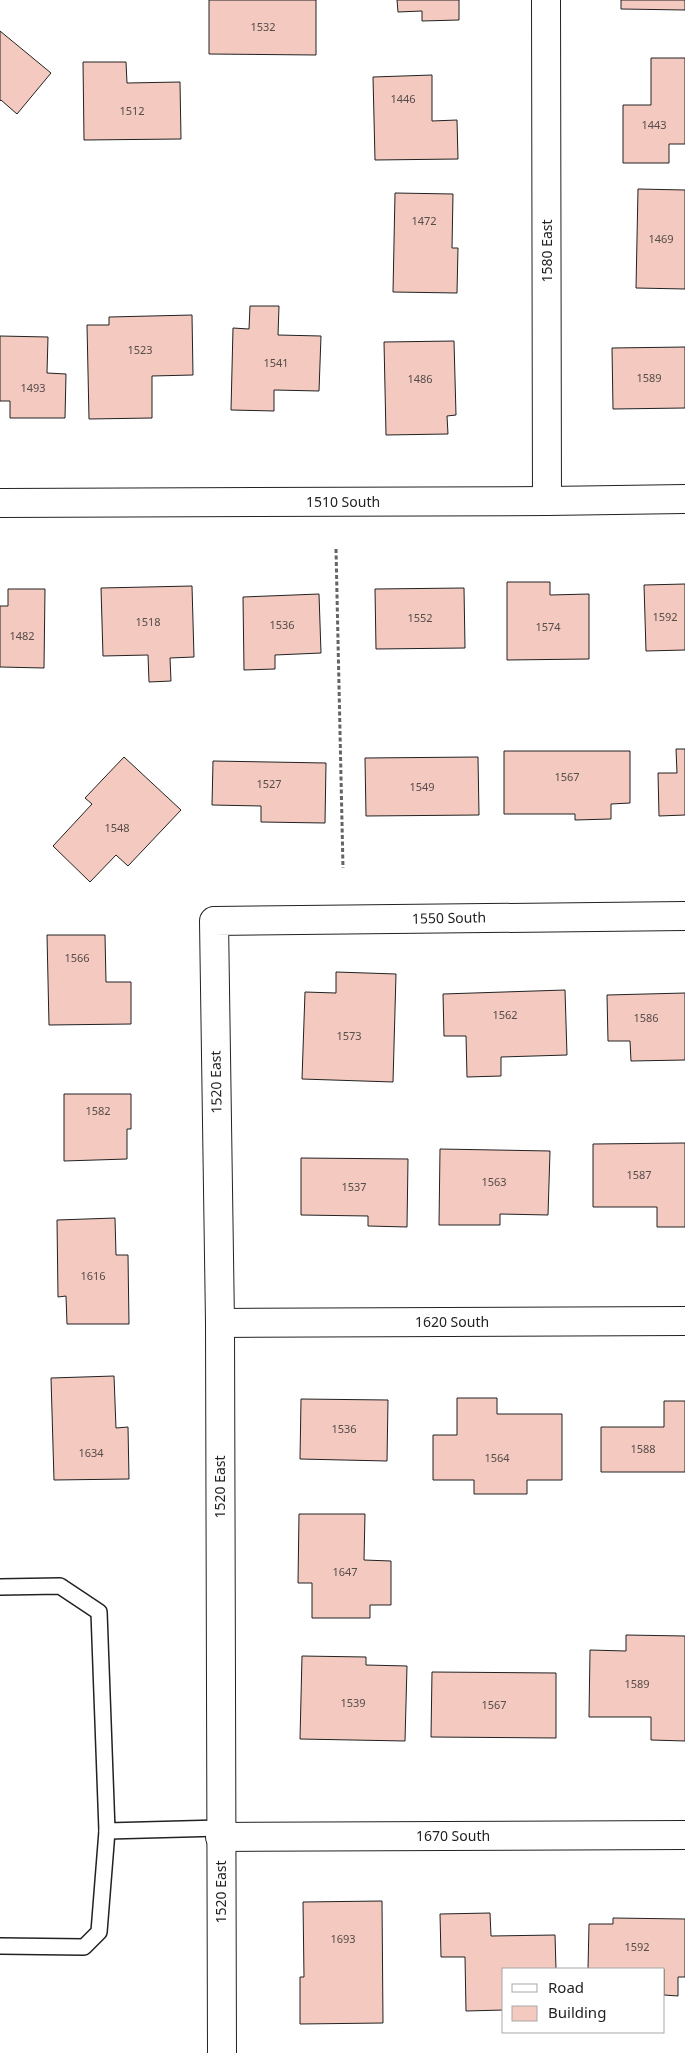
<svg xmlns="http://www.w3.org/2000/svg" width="685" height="2053" font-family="'Noto Sans',sans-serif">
<rect width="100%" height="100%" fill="#fff"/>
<g fill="#f3c9c0" stroke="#222">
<path d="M209,0H316V55L209,54Z"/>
<path d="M397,0H459V20L422,21V11L398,12Z"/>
<path d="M621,0H685V10L621,9Z"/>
<path d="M0,31L51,73L17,114L1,100L0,101Z"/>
<path d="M651,58H685V144H669V163H623V105H651Z"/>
<path d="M83,62H126L127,83L180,82L181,139L84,140Z"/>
<path d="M432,75V121L457,120L458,159L375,160L373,77Z"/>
<path d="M638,189L685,190V289L636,288Z"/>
<path d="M395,193L453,194L452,248H458L457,293L393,292Z"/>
<path d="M250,306H279L278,335L321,336L319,391L274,390V411L231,410L233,328L249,329Z"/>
<path d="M192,315L193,375L152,376V418L89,419L87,325H109V317Z"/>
<path d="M0,336L48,337L47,373L66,374L65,418H10V401H0Z"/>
<path d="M454,341L456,415L447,416L448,434L386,435L384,342Z"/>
<path d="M685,347V408L613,409L612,348Z"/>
<path d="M507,582H550V595L589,594V659L507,660Z"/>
<path d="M685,584V650L646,651L644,585Z"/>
<path d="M192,586L194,657L170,658L171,681L149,682L148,655L103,656L101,588Z"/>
<path d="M464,588L465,648L376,649L375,589Z"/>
<path d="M8,589H45L44,668L0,667V606H8Z"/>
<path d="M319,594L321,653L275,655V669L244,670L243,597Z"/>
<path d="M676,749H685V815L659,816L658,773H677Z"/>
<path d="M504,751H630V803L611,804V819L575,820V814H504Z"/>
<path d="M124,757L181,810L128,866L116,855L90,882L53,846L92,804L85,798Z"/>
<path d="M478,757L479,815L366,816L365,758Z"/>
<path d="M213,761L326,763L325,823L261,822V806L212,805Z"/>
<path d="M47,935H105L106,982H131V1024L49,1025Z"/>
<path d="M336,972L396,974L393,1082L302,1079L305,992L336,993Z"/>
<path d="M565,990L567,1055L501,1057V1076L467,1077L466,1036H444L443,994Z"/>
<path d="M685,993V1060L631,1061L630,1041H608L607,995Z"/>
<path d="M64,1094H131V1129H127V1159L64,1161Z"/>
<path d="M685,1143V1227H657V1207H593V1144Z"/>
<path d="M440,1149L550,1151L548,1215L500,1214V1225H439Z"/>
<path d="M301,1158L408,1159L407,1227L368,1226V1216L301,1215Z"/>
<path d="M115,1218L116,1255H128L129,1324H67L66,1296L58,1297L57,1220Z"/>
<path d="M114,1376L116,1428L128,1427L129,1479L54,1480L51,1378Z"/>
<path d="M457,1398H497V1414H562V1480H527V1494H474V1480H433V1435H457Z"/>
<path d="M301,1399L388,1400L387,1461L300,1459Z"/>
<path d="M664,1401H685V1472H601V1427H664Z"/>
<path d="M299,1514H365L364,1560L391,1561V1605H370V1618H312V1583H298Z"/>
<path d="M626,1635L685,1636V1741L651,1740V1717H589L590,1650L626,1651Z"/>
<path d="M302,1656L366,1657V1665L407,1666L405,1741L300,1739Z"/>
<path d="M432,1672L556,1673V1738L431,1737Z"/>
<path d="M382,1901L383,2023L300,2024V1977H304L303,1902Z"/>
<path d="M490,1913L491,1936L555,1935L556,1969H504V2010L466,2011L465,1957H441L440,1914Z"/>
<path d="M613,1918L685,1919V1977H678V1996L664,1995V1969H588L589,1924H613Z"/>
</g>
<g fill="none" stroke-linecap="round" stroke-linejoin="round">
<defs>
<g id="service">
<path d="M0,1587L60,1586L99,1612L107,1831L220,1828"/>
<path d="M0,1946L84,1947L99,1932L107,1831"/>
</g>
<g id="minor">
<path d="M546,0L547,501"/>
<path d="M0,503L547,501L685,499"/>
<path d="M220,1323L685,1321"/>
<path d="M220,1837L685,1835"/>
<path d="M222,2053L220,1323L214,921L685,916"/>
</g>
</defs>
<use href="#service" stroke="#222" stroke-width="18"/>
<use href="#minor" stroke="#222" stroke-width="30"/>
<path stroke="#646464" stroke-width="3" stroke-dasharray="4 2.5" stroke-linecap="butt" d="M336,549L343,868"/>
<use href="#service" stroke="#fff" stroke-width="15"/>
<use href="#minor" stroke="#fff" stroke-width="28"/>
</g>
<g text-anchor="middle" stroke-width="4" stroke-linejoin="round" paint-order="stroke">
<g font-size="11" fill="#564c4a">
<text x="263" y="31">1532</text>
<text x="403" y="103">1446</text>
<text x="132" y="115">1512</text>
<text x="654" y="129">1443</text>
<text x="424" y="225">1472</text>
<text x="661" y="243">1469</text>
<text x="140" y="354">1523</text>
<text x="276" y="367">1541</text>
<text x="649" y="382">1589</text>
<text x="420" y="383">1486</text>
<text x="33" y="392">1493</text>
<text x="665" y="621">1592</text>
<text x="420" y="622">1552</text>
<text x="148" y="626">1518</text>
<text x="282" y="629">1536</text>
<text x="548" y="631">1574</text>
<text x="22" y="640">1482</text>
<text x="567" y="781">1567</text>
<text x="269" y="788">1527</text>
<text x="422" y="791">1549</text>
<text x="117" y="832">1548</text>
<text x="77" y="962">1566</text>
<text x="505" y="1019">1562</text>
<text x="646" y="1022">1586</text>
<text x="349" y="1040">1573</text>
<text x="98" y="1115">1582</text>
<text x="639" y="1179">1587</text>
<text x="494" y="1186">1563</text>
<text x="354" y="1191">1537</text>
<text x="93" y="1280">1616</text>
<text x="344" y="1433">1536</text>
<text x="643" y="1453">1588</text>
<text x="91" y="1457">1634</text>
<text x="497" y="1462">1564</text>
<text x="345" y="1576">1647</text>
<text x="637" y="1688">1589</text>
<text x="353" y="1707">1539</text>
<text x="494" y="1709">1567</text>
<text x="343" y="1943">1693</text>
<text x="637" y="1951">1592</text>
</g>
<g font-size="14" fill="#222" stroke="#fff">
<text transform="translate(547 251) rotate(-90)" y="5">1580 East</text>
<text x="343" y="507">1510 South</text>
<text transform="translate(449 918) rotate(-1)" y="5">1550 South</text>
<text transform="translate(216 1082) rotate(-91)" y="5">1520 East</text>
<text x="452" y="1327">1620 South</text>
<text transform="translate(220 1487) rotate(-90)" y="5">1520 East</text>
<text x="453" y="1841">1670 South</text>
<text transform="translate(221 1892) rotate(-90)" y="5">1520 East</text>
</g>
</g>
<rect x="502" y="1968" width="162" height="65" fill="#ffffff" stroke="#a7a7a7"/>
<rect x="512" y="1984" width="25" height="8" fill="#ffffff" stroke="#a7a7a7"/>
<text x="548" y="1993" font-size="15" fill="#222222">Road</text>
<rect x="512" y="2006" width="25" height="15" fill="#f3c9c0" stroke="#a7a7a7"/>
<text x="548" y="2018" font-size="15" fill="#222222">Building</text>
</svg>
